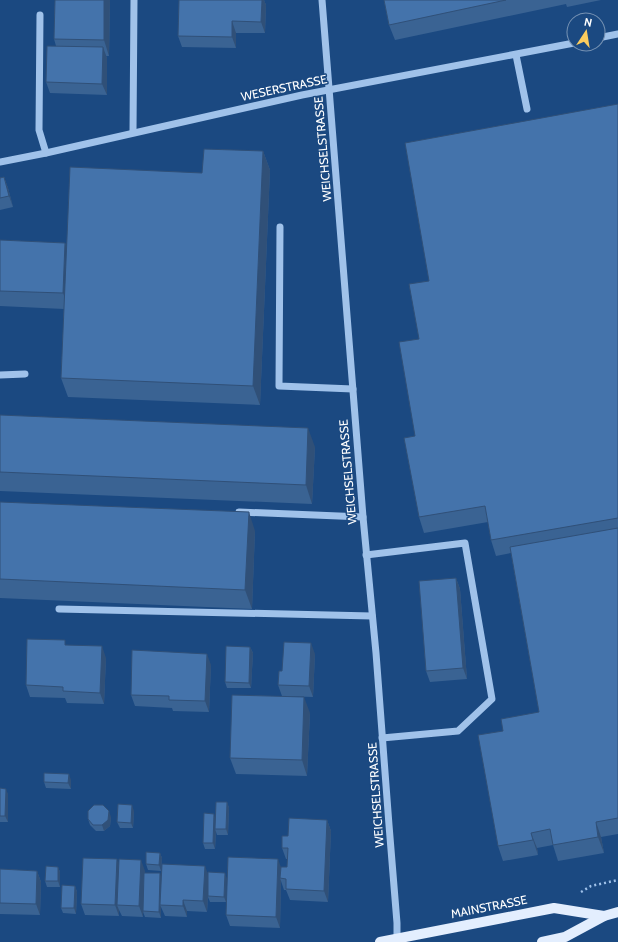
<svg xmlns="http://www.w3.org/2000/svg" width="618" height="942" font-family="Cabin,sans-serif">
<rect width="100%" height="100%" fill="#1b4981"/>
<g fill="none" stroke-linecap="round" stroke-linejoin="round">
<path stroke="#a0c2ea" stroke-width="2.5" stroke-dasharray="2 3" stroke-linecap="butt" d="M581,892L591,886L618,880"/>
<g stroke="#a0c2ea" stroke-width="7">
<path d="M322,0L363,517L376,653L389,825L397,923V942"/>
<path d="M40,15L39,130L46,153"/>
<path d="M598,38L618,34"/>
<path d="M516,55L527,109"/>
<path d="M133,132L134,0"/>
<path d="M0,162L46,153L302,95L574,43"/>
<path d="M280,227L279,386L353,389"/>
<path d="M0,375L25,374"/>
<path d="M239,512L363,517"/>
<path d="M366,555L465,543L492,699L458,731L382,738"/>
<path d="M59,609L372,616"/>
</g>
<g stroke="#e3eefe" stroke-width="10">
<path d="M380,942L554,908L604,916"/>
<path d="M542,942L565,937L604,916L618,912"/>
</g>
</g>
<g fill="#3a6393">
<path d="M55,0H110L109,56H106L107,58V95L50,93L46,82L56,46L54,39Z"/>
<path d="M262,0H264L266,5L265,33H236V48L182,47L178,36Z"/>
<path d="M384,0H601L567,7L566,4L395,40L389,25Z"/>
<path d="M618,104V834L601,837L604,853L558,861L553,845L537,848L538,855L503,861L498,846L503,731L539,712L511,553L496,556L491,540L488,522L424,533L419,517L415,436L419,339L429,281Z"/>
<path d="M263,151L270,170L260,405L68,397L61,378L64,309L0,306V240L65,243L67,247L202,173Z"/>
<path d="M4,177L8,188L13,207L0,210V178Z"/>
<path d="M0,415L315,447L312,504L0,491Z"/>
<path d="M0,502L255,531L252,609L0,598Z"/>
<path d="M456,578L460,589L467,679L430,682L426,671Z"/>
<path d="M67,645L106,658L104,704L67,703L65,698L30,697L26,685Z"/>
<path d="M250,647L253,653L251,688H227L225,682Z"/>
<path d="M315,654L313,697L282,696L278,685Z"/>
<path d="M211,665L209,712L173,711L172,708L135,706L131,695Z"/>
<path d="M310,713L307,776L236,774L230,758Z"/>
<path d="M71,780V789L46,788L44,782Z"/>
<path d="M0,788L8,794V822H0Z"/>
<path d="M227,802L229,808L228,835H217L216,832L215,849H205L203,843L215,817Z"/>
<path d="M134,811L133,828H120L117,822Z"/>
<path d="M111,817L110,826L104,831H96L90,825L88,819Z"/>
<path d="M327,820L331,831L328,902L290,900L286,890H284L281,881L280,928L230,926L226,915L281,868L287,867V859H286L282,848L288,836Z"/>
<path d="M160,853L162,858L161,871L148,870L146,864Z"/>
<path d="M119,866L145,871V873L162,876L208,875L225,873L226,902H210L208,897L207,912L187,911V917L165,916L161,907V918L145,917L143,912V917L122,916L119,910V916L85,915L81,904Z"/>
<path d="M58,867L60,872V887H47L45,881Z"/>
<path d="M0,869L37,871L41,882L40,915L0,914Z"/>
<path d="M75,886L77,892L76,914L63,913L61,908Z"/>
</g>
<g fill="#305078">
<path d="M104,0H110L109,56L104,40Z"/>
<path d="M262,0H264L266,5L265,33L261,22Z"/>
<path d="M232,21L236,33V48L232,37Z"/>
<path d="M103,47L107,58V95L102,84Z"/>
<path d="M263,151L270,170L260,405L253,386Z"/>
<path d="M4,177L8,188L13,207L9,196Z"/>
<path d="M65,243L71,259L69,309L63,293Z"/>
<path d="M308,428L315,447L312,504L306,485Z"/>
<path d="M249,512L255,531L252,609L245,590Z"/>
<path d="M456,578L460,589L467,679L463,668Z"/>
<path d="M311,643L315,654L313,697L309,686Z"/>
<path d="M102,646L106,658L104,704L100,693Z"/>
<path d="M250,647L253,653L251,688L249,683Z"/>
<path d="M207,654L211,665L209,712L205,701Z"/>
<path d="M304,697L310,713L307,776L302,760Z"/>
<path d="M69,774L71,780V789L68,783Z"/>
<path d="M6,789L8,794V822L5,816Z"/>
<path d="M227,802L229,808L228,835L226,829Z"/>
<path d="M132,805L134,811L133,828L131,823Z"/>
<path d="M109,811L111,817L110,826L104,831L102,825Z"/>
<path d="M214,814L216,820L215,829L216,832L215,849L213,843Z"/>
<path d="M327,820L331,831L328,902L324,891Z"/>
<path d="M596,822L601,837L604,853L598,837Z"/>
<path d="M531,833L537,848L538,855L533,840Z"/>
<path d="M160,853L162,858L161,871L159,865Z"/>
<path d="M117,859L121,870L117,905L119,910V916L115,905Z"/>
<path d="M278,859L282,870L280,878L281,881L280,928L276,917Z"/>
<path d="M141,860L145,871L143,917L139,906Z"/>
<path d="M205,866L209,877L208,896V897L207,912L203,901Z"/>
<path d="M58,867L60,872V887L58,881Z"/>
<path d="M37,871L41,882L40,915L36,904Z"/>
<path d="M160,873L162,879L160,905L161,907V918L159,912Z"/>
<path d="M225,873L227,879L226,902L224,897Z"/>
<path d="M75,886L77,892L76,914L74,908Z"/>
<path d="M183,900L187,911V917L183,906Z"/>
</g>
<g fill="#4473ab" stroke="#305078">
<path d="M55,0H104V40L54,39Z"/>
<path d="M179,0H262L261,22L232,21V37L178,36Z"/>
<path d="M384,0H506L389,25Z"/>
<path d="M47,46L103,47L102,84L46,82Z"/>
<path d="M618,104V518L491,540L485,506L419,517L404,438L415,436L399,342L419,339L409,284L429,281L405,143Z"/>
<path d="M204,149L263,151L253,386L61,378L70,167L202,173Z"/>
<path d="M4,177L9,196L0,198V178Z"/>
<path d="M0,240L65,243L63,293L0,291Z"/>
<path d="M0,415L308,428L306,485L0,472Z"/>
<path d="M0,502L249,512L245,590L0,579Z"/>
<path d="M618,528V818L596,822L598,837L553,845L550,829L531,833L533,840L498,846L478,735L503,731L501,719L539,712L510,547Z"/>
<path d="M456,578L463,668L426,671L419,581Z"/>
<path d="M27,639L65,640V645L102,646L100,693L63,691V687L26,685Z"/>
<path d="M284,642L311,643L309,686L278,685L279,671H282Z"/>
<path d="M226,646L250,647L249,683L225,682Z"/>
<path d="M132,650L207,654L205,701L169,700V696L131,695Z"/>
<path d="M232,695L304,697L302,760L230,758Z"/>
<path d="M44,773L69,774L68,783L44,782Z"/>
<path d="M0,788L6,789L5,816H0Z"/>
<path d="M216,802H227L226,829H215Z"/>
<path d="M118,804L132,805L131,823L117,822Z"/>
<path d="M94,805H103L109,811L108,820L102,825H93L88,819V811Z"/>
<path d="M204,813L214,814L213,843H203Z"/>
<path d="M289,818L327,820L324,891L286,889V879L280,878L281,867H287L288,848H282V836H288Z"/>
<path d="M146,852L160,853L159,865L146,864Z"/>
<path d="M228,857L278,859L276,917L226,915Z"/>
<path d="M83,858L117,859L115,905L81,904Z"/>
<path d="M119,859L141,860L139,906L117,905Z"/>
<path d="M162,864L205,866L203,901L183,900V906L160,905Z"/>
<path d="M46,866L58,867V881H45Z"/>
<path d="M0,869L37,871L36,904L0,903Z"/>
<path d="M208,872L225,873L224,897L208,896Z"/>
<path d="M144,873H160L159,912L143,911Z"/>
<path d="M62,885L75,886L74,908H61Z"/>
</g>
<g text-anchor="middle" stroke-width="3" stroke-linejoin="round" paint-order="stroke">
<g font-size="12" fill="#fff" stroke="#1b4981">
<text transform="translate(284 88) rotate(-12)" y="4">WESERSTRASSE</text>
<text transform="translate(323 149) rotate(-95)" y="4">WEICHSELSTRASSE</text>
<text transform="translate(348 472) rotate(-95)" y="4">WEICHSELSTRASSE</text>
<text transform="translate(376 795) rotate(-94)" y="4">WEICHSELSTRASSE</text>
<text transform="translate(489 907) rotate(-11)" y="4">MAINSTRASSE</text>
</g>
</g>
<g transform="translate(586 32) rotate(12)"><circle r="19" fill="#1b4981" stroke="#7692b3"/>
<path d="M0-3L7 15L0 10L-7 15Z" fill="#fbcc5d"/>
<text y="-6" font-size="11" font-weight="bold" text-anchor="middle" fill="#ffffff">N</text>
</g>
</svg>
